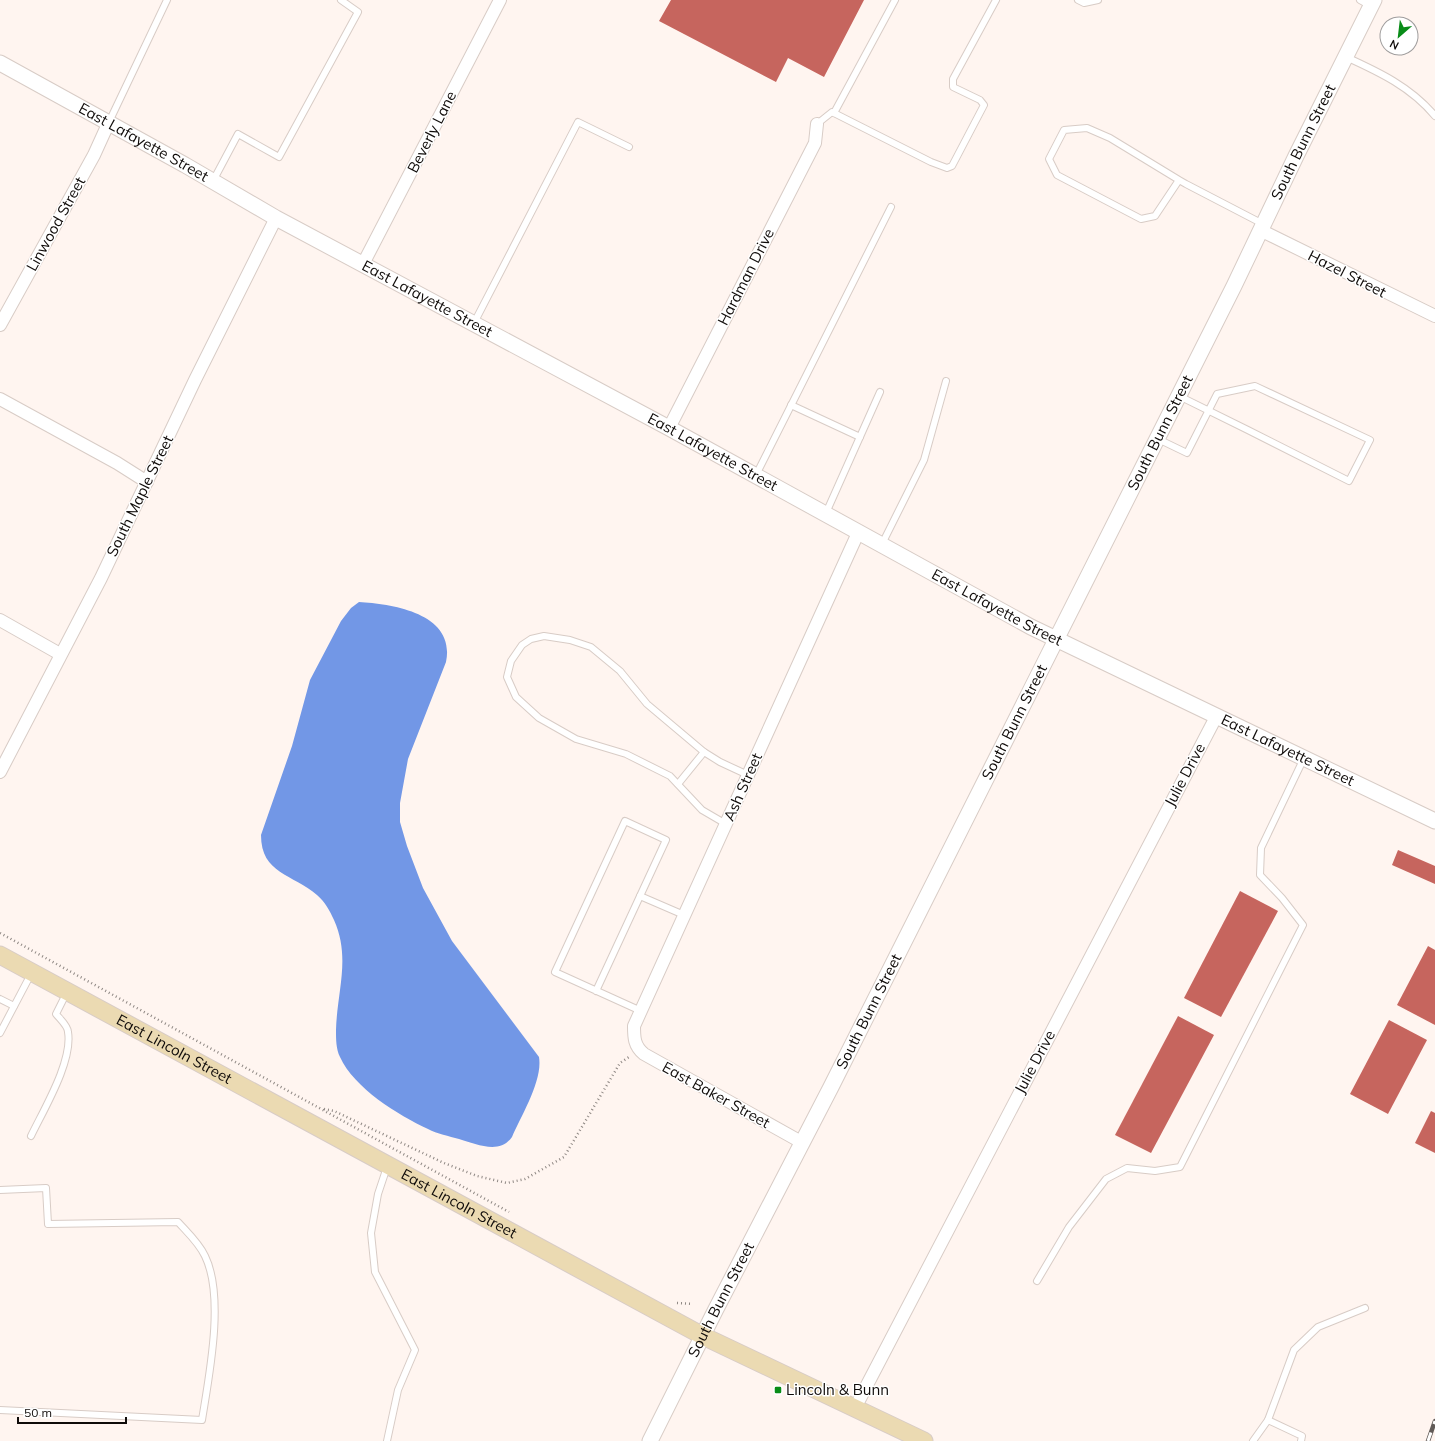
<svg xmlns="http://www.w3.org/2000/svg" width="1435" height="1441" font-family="Mulish,sans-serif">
<rect width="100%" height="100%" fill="#fff5f0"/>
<path fill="#7297e6" d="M359,602C394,604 456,614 446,662L408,759L400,803V822L407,846L423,888L452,941L539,1057C543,1080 521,1116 512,1137C500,1155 476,1144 459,1139C449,1136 437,1134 428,1129C398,1115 354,1088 340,1057C336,1049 336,1039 336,1030C337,991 351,958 334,920C330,911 325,902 317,895C293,874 261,874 261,835L292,746L310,680L341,621L351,608Z"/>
<g fill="#c6655e">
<path d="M671,0H864L824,77L788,58L776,82L659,21Z"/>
<path d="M1398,850L1435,866V884L1392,865Z"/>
<path d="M1240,891L1278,911L1221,1017L1184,998Z"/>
<path d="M1428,946L1435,950V1025L1397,1005Z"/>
<path d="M1178,1016L1214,1035L1151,1153L1115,1135Z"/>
<path d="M1389,1020L1427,1040L1388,1114L1350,1094Z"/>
<path d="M1431,1111L1435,1113V1153L1415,1143Z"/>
</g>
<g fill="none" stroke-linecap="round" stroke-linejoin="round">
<defs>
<g id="service">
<path d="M1078,0L1084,3L1098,0"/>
<path d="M1360,0L1371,6"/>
<path d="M1346,57C1379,72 1411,87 1435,116"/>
<path d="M834,113L895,0"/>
<path d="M109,122L167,0"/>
<path d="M817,124L832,112L931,162L947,168L952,166L984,105L980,100L953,87V79L996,0"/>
<path d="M1179,180L1155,216L1141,219L1057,175L1049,159L1064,130L1087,128L1110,138L1179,180L1186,184L1263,224"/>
<path d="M213,181L238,134L279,157L358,12L341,0"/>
<path d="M474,323L578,122L629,147"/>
<path d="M791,405L860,437"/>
<path d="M1158,439L1187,453L1217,394L1255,386L1370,440L1349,481C1292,452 1236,424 1179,396"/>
<path d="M756,475L891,207"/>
<path d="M826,513L880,392"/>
<path d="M882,544L924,460L946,381"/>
<path d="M678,784L704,752"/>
<path d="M726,824L702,810L670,776L626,754L576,739L539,718L516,697L507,677L511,661L522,645L531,639L544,636L570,640L591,647L620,671L647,704L704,752L720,762L748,775"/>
<path d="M640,896L684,915"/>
<path d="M596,991L666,840L625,821L555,972L641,1011"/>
<path d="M0,999L14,1006"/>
<path d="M0,1033L31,974"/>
<path d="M31,1136C44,1109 73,1061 68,1032C68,1026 60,1019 56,1014L67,992"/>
<path d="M0,1190L46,1188L48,1224L178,1222C187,1232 199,1243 205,1256C225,1297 209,1376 202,1420L0,1410"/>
<path d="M1037,1281L1069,1227L1106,1179L1127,1168L1155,1171L1180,1167L1303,925L1282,898L1260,875L1261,848L1304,758"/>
<path d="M1268,1420L1294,1350L1318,1327L1365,1308"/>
<path d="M387,1441L398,1390L415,1350L375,1272L371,1233L378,1194L387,1167"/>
<path d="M1253,1441L1268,1420L1302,1436L1301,1441"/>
</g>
<g id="minor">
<path d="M1260,230L1435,316"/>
<path d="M363,264L500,0"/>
<path d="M0,325L94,155L109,122"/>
<path d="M0,399L117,463L147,482"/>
<path d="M669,428L815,143L817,124"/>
<path d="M0,620L60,654"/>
<path d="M0,772L101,578L195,380L276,218"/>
<path d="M803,1143L644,1054C634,1046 634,1037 634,1026L858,533"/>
<path d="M855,1408L1216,717"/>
</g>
<g id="tertiary">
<path id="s1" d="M0,63L185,165L276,218L669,428L1031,627L1435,821"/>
<path id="s2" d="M650,1441L716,1309L831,1087L1234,286L1296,156L1374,0"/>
</g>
<g id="secondary">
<path id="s3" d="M0,955L703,1336L924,1441"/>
</g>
</defs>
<use href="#service" stroke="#d8ccc6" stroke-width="8"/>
<use href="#minor" stroke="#d8ccc6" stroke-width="14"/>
<use href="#tertiary" stroke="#d8ccc6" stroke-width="17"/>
<use href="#secondary" stroke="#d8ccc6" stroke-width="19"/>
<g stroke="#8f8884" stroke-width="2.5" stroke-dasharray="1 3" stroke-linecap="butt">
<path d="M0,933L509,1212"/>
<path d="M324,1109L334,1111L444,1163L477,1176L507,1183L525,1179L564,1157L620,1063L629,1057"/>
<path d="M677,1303L692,1304"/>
</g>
<use href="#service" stroke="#fff" stroke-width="6"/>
<use href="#minor" stroke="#fff" stroke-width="12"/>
<use href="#tertiary" stroke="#fff" stroke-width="15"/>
<use href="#secondary" stroke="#ebdab2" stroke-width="17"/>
<defs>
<path id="rail" d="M1428,1441L1435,1421"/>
</defs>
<use href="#rail" stroke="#615b58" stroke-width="4.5"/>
<use href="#rail" stroke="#fff" stroke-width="3" stroke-dasharray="9" stroke-linecap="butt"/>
</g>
<rect fill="#098c18" stroke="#fff" stroke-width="1.5" x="774" y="1386" width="8" height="8" rx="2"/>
<g text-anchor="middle" stroke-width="3" stroke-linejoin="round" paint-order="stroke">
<g font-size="15" fill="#0f0b09" stroke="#fff">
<text transform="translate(432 132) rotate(-63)" y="5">Beverly Lane</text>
<text dy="5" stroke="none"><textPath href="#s1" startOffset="164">East Lafayette Street</textPath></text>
<text dy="5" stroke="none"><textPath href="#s2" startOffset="1454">South Bunn Street</textPath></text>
<text transform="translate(56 224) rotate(-61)" y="5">Linwood Street</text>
<text transform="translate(1347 274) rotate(27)" y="5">Hazel Street</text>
<text transform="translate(746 277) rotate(-63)" y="5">Hardman Drive</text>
<text dy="5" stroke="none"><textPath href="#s1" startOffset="488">East Lafayette Street</textPath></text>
<text dy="5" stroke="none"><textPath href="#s2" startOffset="1130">South Bunn Street</textPath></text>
<text dy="5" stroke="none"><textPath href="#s1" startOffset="812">East Lafayette Street</textPath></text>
<text transform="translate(140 496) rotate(-64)" y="5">South Maple Street</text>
<text dy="5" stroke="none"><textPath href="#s1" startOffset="1136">East Lafayette Street</textPath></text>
<text dy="5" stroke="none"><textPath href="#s2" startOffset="806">South Bunn Street</textPath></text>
<text dy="5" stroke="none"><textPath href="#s1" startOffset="1460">East Lafayette Street</textPath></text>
<text transform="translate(1185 775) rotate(-62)" y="5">Julie Drive</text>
<text transform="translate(743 787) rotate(-66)" y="5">Ash Street</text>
<text dy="5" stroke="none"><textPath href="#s2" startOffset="482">South Bunn Street</textPath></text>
<text dy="5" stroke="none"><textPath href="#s3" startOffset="198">East Lincoln Street</textPath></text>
<text transform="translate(1035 1062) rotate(-62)" y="5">Julie Drive</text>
<text transform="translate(716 1095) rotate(29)" y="5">East Baker Street</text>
<text dy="5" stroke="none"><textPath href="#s3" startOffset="522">East Lincoln Street</textPath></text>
<text dy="5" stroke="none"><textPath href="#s2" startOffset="158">South Bunn Street</textPath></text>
</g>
<g font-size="15" fill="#0f0b09" stroke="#fff" text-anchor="start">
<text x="786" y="1395">Lincoln &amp; Bunn</text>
</g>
</g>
<g transform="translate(1399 36) rotate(208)"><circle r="19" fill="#ffffff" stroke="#9f9d9d"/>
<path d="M0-3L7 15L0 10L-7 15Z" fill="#098c18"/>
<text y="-6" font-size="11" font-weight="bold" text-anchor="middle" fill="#0f0b09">N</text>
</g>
<path d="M18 1417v6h108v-6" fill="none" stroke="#0f0b09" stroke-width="2"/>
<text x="24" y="1417" font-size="12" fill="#0f0b09" stroke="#ffffff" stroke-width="3" paint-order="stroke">50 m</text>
</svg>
